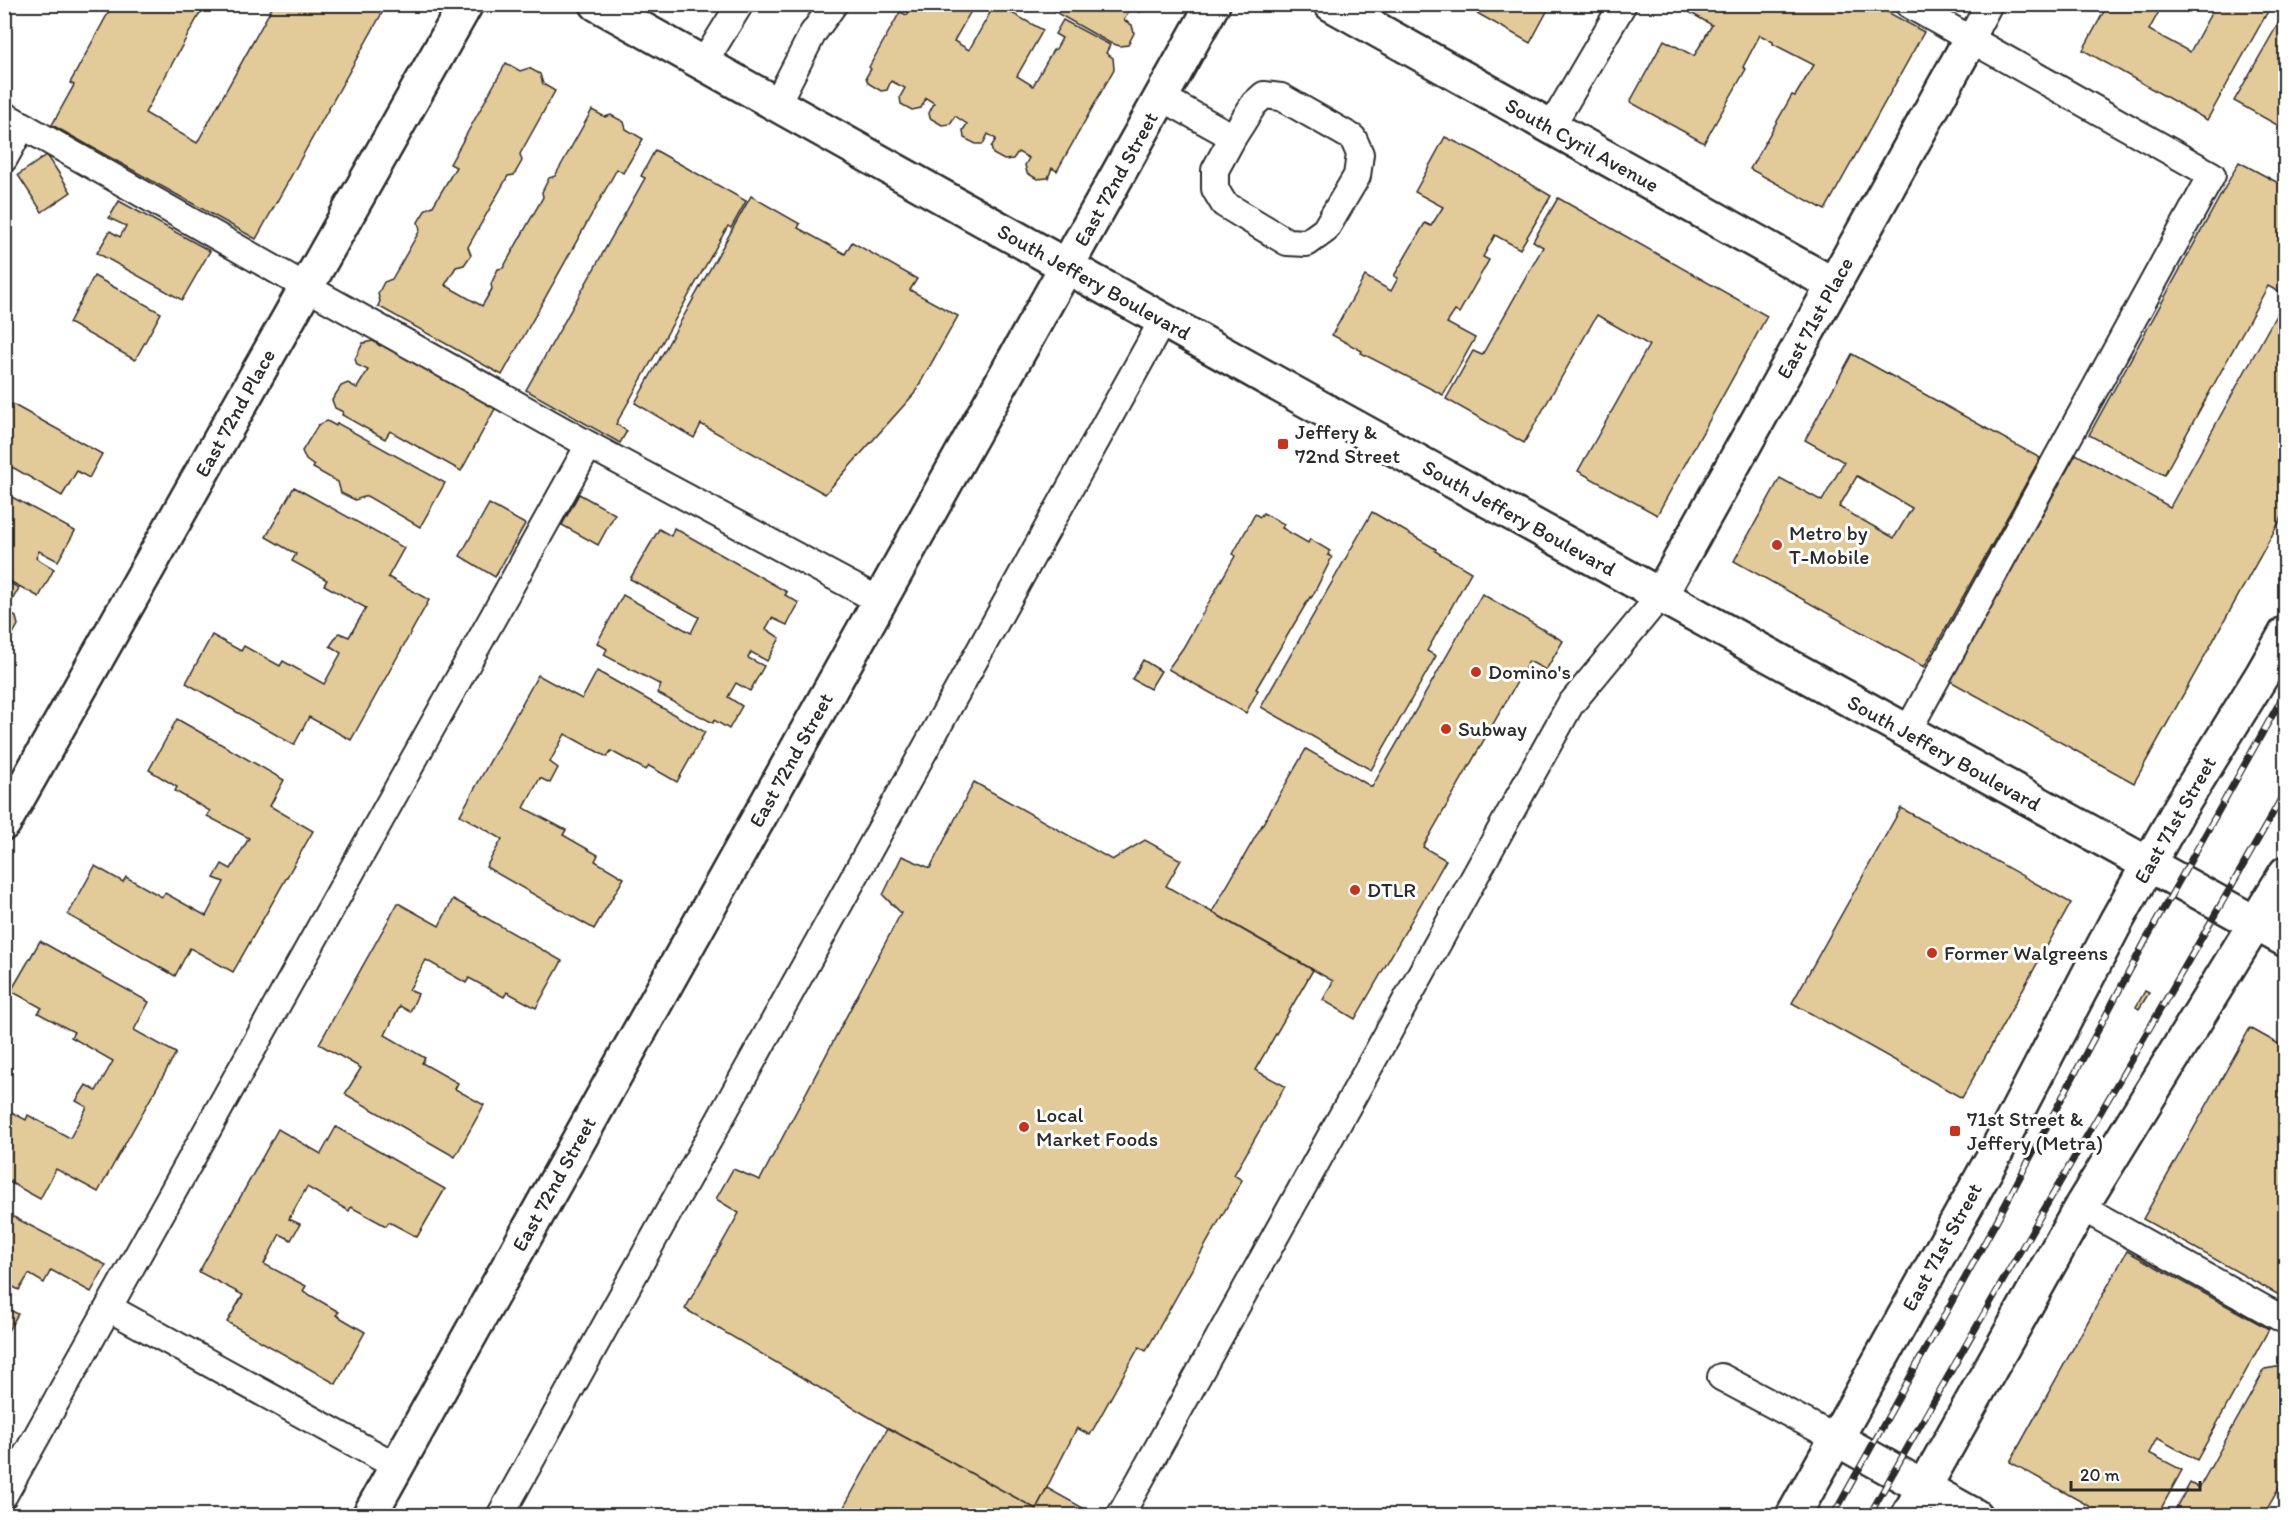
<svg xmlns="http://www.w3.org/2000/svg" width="2290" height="1520" font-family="Itim,sans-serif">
<rect width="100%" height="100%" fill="#fff"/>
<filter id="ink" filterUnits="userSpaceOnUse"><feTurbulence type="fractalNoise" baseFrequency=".0167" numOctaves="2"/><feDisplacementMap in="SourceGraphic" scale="12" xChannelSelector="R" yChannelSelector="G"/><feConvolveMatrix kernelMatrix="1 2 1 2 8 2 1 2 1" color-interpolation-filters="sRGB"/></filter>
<g filter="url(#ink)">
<g fill="#e3ca99" stroke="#2b2b2b" stroke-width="1.5" fill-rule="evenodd">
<path d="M113,4H205L145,113L197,143L274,4H387L256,239L52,125L74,85L70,83Z"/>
<path d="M913,4H975L954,41L969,50L995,4L1043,30L1017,76L1033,86L1053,50L1056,49L1062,38L1055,34L1063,20L1110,45L1106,53L1113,58L1114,69L1057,171L1052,168L1048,178L1037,179L1027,173L1025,165L1029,158L1018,152L1013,159L1004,160L993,154L991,147L996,139L988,134L983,144H976L964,138L963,130L967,124L955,116L950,124L942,125L930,118L929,113L934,103L926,98L921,108L912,110L901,104L900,97L905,88L891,81L887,90L881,91L868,83L866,77L871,69L869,67L900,12L907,15Z"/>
<path d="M1059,4H1151L1149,10L1139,12L1131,7L1124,20L1132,25L1134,33L1128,45L1120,46L1110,43L1055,12Z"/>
<path d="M1461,4H1551L1530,43Z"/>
<path d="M1684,4H1873L1924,32L1825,210L1750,169L1792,95L1795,96L1814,65L1773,44V42L1760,35L1743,67L1746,69L1704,143L1630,102L1664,40L1694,56L1712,25L1682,8Z"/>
<path d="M2108,4H2163L2149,30L2190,52L2216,4H2272L2207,120L2083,50Z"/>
<path d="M2286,10V130L2234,101Z"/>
<path d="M506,63L520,71L529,68L540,74L543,84L555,91L520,154L522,161L514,175L508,176L468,247L471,255L464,265L456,267L445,285L482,306L492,289L491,284L498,269L503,268L543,197L542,192L549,178L555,176L592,110L605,117L611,115L624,122L626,129L643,139L623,173L617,169L502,375L378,306L380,301L378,294L384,282L392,279L420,230L418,222L426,209L433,206L456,167L450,164Z"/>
<path d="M1445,137L1477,152L1551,196L1520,249L1495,235L1483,257L1489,260L1459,313L1455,311L1447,323L1475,338L1443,395L1361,353L1362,351L1332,335L1365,276L1391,291L1398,278L1394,276L1425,223L1431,226L1443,207L1415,192Z"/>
<path d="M655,150L746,201L731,228L728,226L616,424L627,431L620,443L526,390L645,178L641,176Z"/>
<path d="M47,155L71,192L42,212L18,175Z"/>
<path d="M2239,162L2286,187V296L2268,286L2164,475L2089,435Z"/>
<path d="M751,196L800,224L798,228L845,254L852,242L917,279L910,290L958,316L914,394L825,494L701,424L694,438L635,403Z"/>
<path d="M1558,198L1767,316L1657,515L1578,471L1649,345L1597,315L1524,443L1446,399L1473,351L1482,355L1543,247L1533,241Z"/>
<path d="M119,201L210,251L182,300L97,253L110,231L120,237L126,226L109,218Z"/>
<path d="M94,276L161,313L135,360L69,323Z"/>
<path d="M2286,297V510L2134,783L1950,681L2076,454L2170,507Z"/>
<path d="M373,341L380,346L382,343L496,407L461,471L390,431L385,439L342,415L343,412L335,408L332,400L341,386L348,383L357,388L368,370L357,365L355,359L363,343Z"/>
<path d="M1852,354L2040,458L1924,667L1734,561L1780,478L1822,501L1844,462L1805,440ZM1857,476L1912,508L1894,538L1839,507Z"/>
<path d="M12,404L102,454L89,478L77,471L62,496L14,468H4V415L6,416Z"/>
<path d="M327,421L336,426L337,423L445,483L420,527L367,496L355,500L341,493L338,482L313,468L314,466L306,460L302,451L318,425Z"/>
<path d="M294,487L404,548L388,577L429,600L351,740L309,717L294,745L186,683L212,635L241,651L244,646L280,666L283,661L324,684L341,653L330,646L339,633L349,637L366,608L324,585L327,580L292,561L296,554L266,537Z"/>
<path d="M579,494L615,514L598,545L562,525Z"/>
<path d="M10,496L75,531L58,561L39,551L36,558L54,569L39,597L4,578V497Z"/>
<path d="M489,504L525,524L495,577L460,556Z"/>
<path d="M1372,512L1436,549L1435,551L1471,572L1427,651L1436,656L1371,770L1261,707Z"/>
<path d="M1263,513L1284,524L1282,528L1308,543L1310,539L1330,551L1328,555L1332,557L1313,595L1311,598L1310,597L1256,689L1258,690L1246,713L1168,669L1183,648L1235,556L1233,554L1255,514L1260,517Z"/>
<path d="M674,528L787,592L785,595L799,603L787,625L772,618L766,629L780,638L767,661L751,652L748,658L764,666L750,691L736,683L728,697L742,706L729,729L714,720L713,723L657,693L661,685L604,655L607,649L597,643L623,595L691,633L699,617L630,579L659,529L671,536Z"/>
<path d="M4,580L19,588L6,611L16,617L18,625L7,645L4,646Z"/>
<path d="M1482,594L1563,641L1546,670L1529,661L1423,847L1446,860L1355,1019L1323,1000L1333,981L1212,912L1306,749L1372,787Z"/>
<path d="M1143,660L1161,671L1150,689L1132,679Z"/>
<path d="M597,671L705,732L677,782L649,766L646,770L611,751L607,757L565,734L550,762L558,768L550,783L540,778L524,808L566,830L563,835L598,855L595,861L624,878L594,929L486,867L502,839L460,815L538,675L582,699Z"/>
<path d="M177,719L284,780L270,806L313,831L233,972L190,948L175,976L68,915L95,866L123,882L126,877L162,897L165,893L206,916L224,882L214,878L222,864L231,869L249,838L207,816L210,811L175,791L177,787L149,770Z"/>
<path d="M974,782L1112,860L1145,840L1181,860L1166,886L1313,970L1255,1070L1285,1086L1234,1175L1242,1180L1146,1351L1139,1347L1090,1435L1077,1428L1036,1509L888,1428L685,1309L739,1213L716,1199L733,1169L760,1180L901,913L883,895L902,856L930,868Z"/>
<path d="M1901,808L2071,903L1962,1098L1792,1003Z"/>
<path d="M453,899L562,961L536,1008L507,992L504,997L469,978L466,983L426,960L409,990L418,994L410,1012L400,1006L385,1035L425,1058L422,1063L458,1083L455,1089L484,1105L455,1157L345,1094L361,1068L319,1044L398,903L439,926Z"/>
<path d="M40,941L149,1002L134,1030L176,1053L98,1192L56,1169L40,1199L4,1179V1108L26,1120L28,1115L70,1138L87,1107L76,1101L86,1085L96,1091L113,1061L71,1037L74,1032L38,1013L42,1008L11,991Z"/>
<path d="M2145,991L2149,993L2139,1009L2136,1007Z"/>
<path d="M2250,1028L2286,1048V1299L2143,1219Z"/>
<path d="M336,1127L445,1189L417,1237L389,1222L386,1226L351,1207L349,1211L307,1187L289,1219L300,1224L291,1240L280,1234L264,1264L306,1286L303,1291L339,1312L336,1315L365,1332L336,1384L227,1322L243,1295L199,1272L278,1129L321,1154Z"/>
<path d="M4,1212L106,1265L91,1292L51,1270L44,1283L29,1274L19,1290L4,1282Z"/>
<path d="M2127,1251L2269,1329L2197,1460L2157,1438L2149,1453L2182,1470L2157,1516H2107L2010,1462Z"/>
<path d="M4,1307L18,1314L4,1337Z"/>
<path d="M2286,1359V1476L2263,1516H2172L2190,1483L2199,1488L2265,1369L2282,1366Z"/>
<path d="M888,1428L1036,1509L1047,1488L1083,1508L1079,1516H839Z"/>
</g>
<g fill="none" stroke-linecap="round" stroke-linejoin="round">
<defs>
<g id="service">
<path d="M1970,40L1989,4"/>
<path d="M703,64L740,4"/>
<path d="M1161,97L1233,137L1215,170V189L1224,204L1287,242L1307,243L1325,230L1357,176L1360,154L1353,138L1281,97L1264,95L1254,104L1233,137"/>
<path d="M776,105L813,33L834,4"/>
<path d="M4,115L306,287L589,445L880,601"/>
<path d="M1551,127L1623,4"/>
<path d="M4,159L23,125"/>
<path d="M1907,732L2212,175L1908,4"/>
<path d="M2081,1207L2286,1321"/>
<path d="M109,1308L396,1466"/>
<path d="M1721,1377L1835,1438"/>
<path d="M4,1495L589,445"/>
<path d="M500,1516L1163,320"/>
<path d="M1120,1516L1570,705L1660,596"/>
</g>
<g id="minor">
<path d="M1331,4L1834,285"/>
<path d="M1660,596L1970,40"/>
<path d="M4,823L466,4"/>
<path d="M1835,1438L1975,1516"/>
<path d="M369,1516L1213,4"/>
</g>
<path id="tertiary" d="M597,4L1306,400L2286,940"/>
<g id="secondary">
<path d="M1793,1516L1996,1152L2117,920L2180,808L2262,675L2286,633"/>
<path d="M1908,1516L2081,1207L2286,873"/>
</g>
</defs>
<use href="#service" stroke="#2b2b2b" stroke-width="30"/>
<use href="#minor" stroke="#2b2b2b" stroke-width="38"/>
<use href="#tertiary" stroke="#2b2b2b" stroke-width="38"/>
<use href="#secondary" stroke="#2b2b2b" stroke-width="38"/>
<use href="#service" stroke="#fff" stroke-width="26"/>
<use href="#minor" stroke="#fff" stroke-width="33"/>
<use href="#tertiary" stroke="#fff" stroke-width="33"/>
<use href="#secondary" stroke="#fff" stroke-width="33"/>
<defs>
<g id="rail">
<path d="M1833,1516L1996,1222L2147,938L2286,691"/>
<path d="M1869,1516C2005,1272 2149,1033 2286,790"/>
</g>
</defs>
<use href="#rail" stroke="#2b2b2b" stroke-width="7"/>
<use href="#rail" stroke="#fff" stroke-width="4.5" stroke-dasharray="14" stroke-linecap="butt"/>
</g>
</g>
<g fill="#c8321e" stroke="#fff" stroke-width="2">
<rect x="1277" y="438" width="12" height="12" rx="3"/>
<circle cx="1777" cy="545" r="6"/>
<circle cx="1476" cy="672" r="6"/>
<circle cx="1446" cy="729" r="6"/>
<circle cx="1355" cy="890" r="6"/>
<circle cx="1932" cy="953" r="6"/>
<circle cx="1024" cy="1127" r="6"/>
<rect x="1949" y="1125" width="12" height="12" rx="3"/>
</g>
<g text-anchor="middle" stroke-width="6" stroke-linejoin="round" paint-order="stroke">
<g font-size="21" fill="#2b2b2b" stroke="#fff">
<text transform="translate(1582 145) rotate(29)" y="7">South Cyril Avenue</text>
<text transform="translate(1116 179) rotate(-61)" y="7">East 72nd Street</text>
<text transform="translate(1094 282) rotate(29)" y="7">South Jeffery Boulevard</text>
<text transform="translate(1815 318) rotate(-61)" y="7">East 71st Place</text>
<text transform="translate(235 413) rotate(-61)" y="7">East 72nd Place</text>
<text transform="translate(1519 518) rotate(29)" y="7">South Jeffery Boulevard</text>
<text transform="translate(1944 753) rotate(29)" y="7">South Jeffery Boulevard</text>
<text transform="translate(791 760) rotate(-61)" y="7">East 72nd Street</text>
<text transform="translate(2175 820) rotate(-60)" y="7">East 71st Street</text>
<text transform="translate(554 1184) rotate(-61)" y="7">East 72nd Street</text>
<text transform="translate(1942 1247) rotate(-61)" y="7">East 71st Street</text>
</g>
<g font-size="21" fill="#2b2b2b" stroke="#fff" text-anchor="start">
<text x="1295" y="439">Jeffery &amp;<tspan x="1295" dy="24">72nd Street</tspan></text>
<text x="1789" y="540">Metro by<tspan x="1789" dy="24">T-Mobile</tspan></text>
<text x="1488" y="679">Domino's</text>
<text x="1458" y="736">Subway</text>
<text x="1367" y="897">DTLR</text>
<text x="1944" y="960">Former Walgreens</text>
<text x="1036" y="1122">Local<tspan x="1036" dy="24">Market Foods</tspan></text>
<text x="1967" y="1126">71st Street &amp;<tspan x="1967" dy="24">Jeffery (Metra)</tspan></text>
</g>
</g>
<rect width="2290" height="1520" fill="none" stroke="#fff" stroke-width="24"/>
<rect x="12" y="12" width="2266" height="1496" fill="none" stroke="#2b2b2b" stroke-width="2" filter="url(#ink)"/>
<path d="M2071 1481v9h129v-9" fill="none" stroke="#2b2b2b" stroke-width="3"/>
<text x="2080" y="1481" font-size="18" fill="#2b2b2b" stroke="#ffffff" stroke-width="4.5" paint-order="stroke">20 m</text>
</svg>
